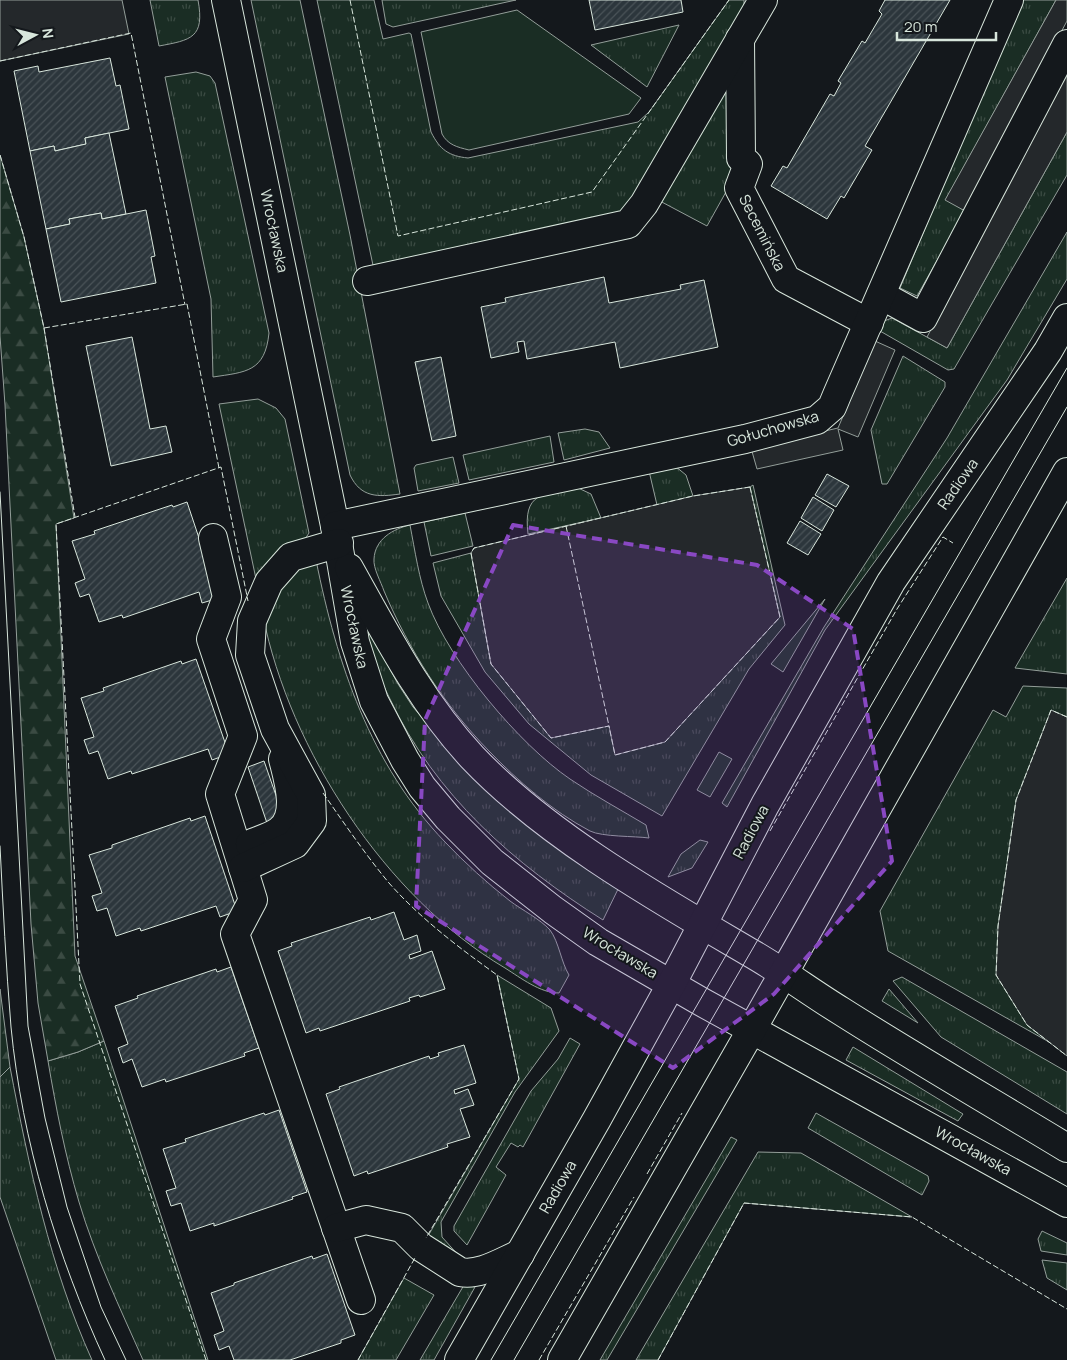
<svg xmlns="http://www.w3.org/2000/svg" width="1067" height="1360" font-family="Manrope,sans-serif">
<defs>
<pattern id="grass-tufts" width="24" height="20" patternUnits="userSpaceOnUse" patternTransform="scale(1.25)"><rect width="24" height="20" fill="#1a2d24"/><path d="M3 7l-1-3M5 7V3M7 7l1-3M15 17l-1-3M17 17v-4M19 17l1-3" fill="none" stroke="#3b4b43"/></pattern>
<pattern id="forest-firs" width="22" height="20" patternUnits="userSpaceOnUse" patternTransform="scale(1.25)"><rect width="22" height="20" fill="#1a2d24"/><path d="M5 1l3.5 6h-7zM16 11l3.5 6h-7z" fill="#3b4b43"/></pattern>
<pattern id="building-hatch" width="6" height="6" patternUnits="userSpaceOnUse" patternTransform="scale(1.25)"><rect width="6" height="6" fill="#2c363c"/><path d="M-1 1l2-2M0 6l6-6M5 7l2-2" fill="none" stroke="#4a5358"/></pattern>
</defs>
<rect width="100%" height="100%" fill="#14181c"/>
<g fill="url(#grass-tufts)" stroke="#939e99">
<path d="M150,0H198C205,38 191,40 159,46Z"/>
<path d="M251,0H300L350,235L400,494C378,497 361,498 350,475Z"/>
<path d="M317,0H374L383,39L409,33L411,34L431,132C440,150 449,156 468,158L638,122L649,112L729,0H744V21L648,187L617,218L374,270Z"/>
<path d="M382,0H516L393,27L386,24Z"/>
<path d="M1021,0H1056L946,199L965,211L917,296L900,288Z"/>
<path d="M679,25L647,87L591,45Z"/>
<path d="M736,61V174L707,226L658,200Z"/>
<path d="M196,72L210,76L215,83L269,333C265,372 246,372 213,377L211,299L165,77Z"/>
<path d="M1067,132V175L954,369L948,370L880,331L884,321L892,318L947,348Z"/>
<path d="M1067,232V279L1007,380L825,630L727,807L722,803L824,627L947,438Z"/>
<path d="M903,356L945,382V387L887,484H882L871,430Z"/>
<path d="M258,399L276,408L285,419L309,533L305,539L256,579L219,404Z"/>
<path d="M585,429L599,432L610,448L564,460L558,433Z"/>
<path d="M550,436L554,462L469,480L463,455Z"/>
<path d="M453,457L459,483L418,491L414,468L416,465Z"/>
<path d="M675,466L686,475L693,496L657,505L649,471Z"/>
<path d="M753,485L785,625L749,669L662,816L591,775L529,724L485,672L441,596L433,563L471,553L491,664Z"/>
<path d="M576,487L591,494L601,518L528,534C523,492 542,495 576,487Z"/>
<path d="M465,513L473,546L431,556L424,522Z"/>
<path d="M410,525C415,551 419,579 428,603C449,661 520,745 570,779C595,796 621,810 646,825L649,838C635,836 602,837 590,831C552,811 518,781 489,751C444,705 409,650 384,591C381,582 373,568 374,559C375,539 393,529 410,525Z"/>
<path d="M316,560C337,664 370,764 445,842C465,863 487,883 510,901C522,910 540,919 550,930C559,942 561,962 569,975L559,993C540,993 521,978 505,968C385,897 290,750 263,616L287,575Z"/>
<path d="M1067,578V674L1015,668Z"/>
<path d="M367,632L372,636L398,684L413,707L474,778L621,883L603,920C514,864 435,795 390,699C379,676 368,658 367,632Z"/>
<path d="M1023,686L1067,688V717L1051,710L1027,1025L1049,1042L888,951L880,911L993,710L1006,717Z"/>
<path d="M700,840L708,842L692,868L668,877L681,854Z"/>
<path d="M497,975L551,1008L559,1031L515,1092L441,1222L442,1237L460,1257L428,1236L519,1079Z"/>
<path d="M902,977L1067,1072V1114L941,1037L893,981Z"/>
<path d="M889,989L918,1023L882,1001Z"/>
<path d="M570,1038L580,1044L523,1147L520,1145L518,1147L511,1143L496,1167L506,1175L467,1245L454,1231V1226L531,1091L558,1059Z"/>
<path d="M104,1041L208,1360H143C120,1308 95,1256 79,1202C65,1155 56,1108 48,1061L78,1052Z"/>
<path d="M853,1047L963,1114L958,1121L846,1060Z"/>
<path d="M10,1067C29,1167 50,1267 92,1360H56L0,1197V1077Z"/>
<path d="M816,1113L928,1176L929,1181L922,1195L808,1128Z"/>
<path d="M731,1137L737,1140L607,1360H600Z"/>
<path d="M758,1152L801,1153L912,1217L744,1203L658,1360H636Z"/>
<path d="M1042,1231L1067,1243V1255L1041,1251L1038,1239Z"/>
<path d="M1042,1260L1067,1263V1290L1047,1278Z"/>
<path d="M404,1278L434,1295L396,1360H358Z"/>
<path d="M464,1285L475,1287L434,1360H420Z"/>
</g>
<g fill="url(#forest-firs)" stroke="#939e99">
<path d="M0,155L24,237L44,328L74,518L56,524L75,956L104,1041L78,1052L48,1061L38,1003L31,924L5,405L0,336Z"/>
<path d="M0,989L10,1067L0,1077Z"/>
</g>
<g fill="#1a2d24" stroke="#939e99">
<path d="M517,10L641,98L629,114L469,150C457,147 448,145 442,134L421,32Z"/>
<path d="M825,599L783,672L771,664Z"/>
<path d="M719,752L732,759L710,797L697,790Z"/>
</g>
<g fill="#24282b" stroke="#939e99">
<path d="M0,0H122L129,34L0,61Z"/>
<path d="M1056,0H1067V21L965,211L945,200Z"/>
<path d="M1067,72V132L947,348L927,337Z"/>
<path d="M875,341L895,350L858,437L838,429L843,450L757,469L751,448L838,428Z"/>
<path d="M750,487L780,617L665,742L615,755L609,726L551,738L491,664L471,553L474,548L693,496Z"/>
<path d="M1051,710L1067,717V1056L1027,1025L996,975L998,926L1016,800Z"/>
</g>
<g fill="url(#building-hatch)" stroke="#d8e6dc">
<path d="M589,0H681L683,12L595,30Z"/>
<path d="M885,0H950L865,146L872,150L844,198L841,196L827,219L771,186L783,166L787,168L830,94L834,96L841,83L838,81L862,41L865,43L882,14L879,11Z"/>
<path d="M110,58L116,86L120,85L129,129L85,138L86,144L55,151L54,146L30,151L14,71L38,66L39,72Z"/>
<path d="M109,133L126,214L102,219L101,213L69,219L70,224L46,229L30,151L54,146L55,151L86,144L85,138Z"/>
<path d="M146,210L155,256L151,257L156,283L61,302L46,229L70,224L69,219L101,213L102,219Z"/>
<path d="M604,277L609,303L681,289L680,285L704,280L718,347L620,368L615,342L527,359L524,341L517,342L519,352L491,358L481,307L506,302L505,298Z"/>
<path d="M132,337L150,429L166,426L172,452L111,466L86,346Z"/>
<path d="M441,357L456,436L432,441L415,362Z"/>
<path d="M827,474L849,486L836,507L815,495Z"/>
<path d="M813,497L834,510L822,531L801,518Z"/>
<path d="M187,502L219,598L202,603L199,592L123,618L122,615L99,622L89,594L80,597L75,583L85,579L72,541L95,534L94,531L172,505L173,507Z"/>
<path d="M800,521L821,534L808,555L787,543Z"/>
<path d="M196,659L229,754L212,760L208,749L132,774L131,771L108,779L98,751L89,754L84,740L94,737L81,698L104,691L103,688L181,661L182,664Z"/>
<path d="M264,761L279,804L269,829L248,767Z"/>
<path d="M205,816L237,911L220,917L216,906L141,931L140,928L116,936L107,908L97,911L92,896L102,893L89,855L112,848V845L190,818L191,821Z"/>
<path d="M394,912L404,940L417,935L421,951L409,955L410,959L432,951L445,989L420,997L419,995L409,998L410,1001L320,1031L319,1028L306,1033L278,951L292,946L291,943L370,917L371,920Z"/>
<path d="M231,967L259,1048L244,1053L245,1056L166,1082L165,1079L142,1087L132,1059L123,1063L118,1048L128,1044L115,1006L138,998L137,996L216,969L217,972Z"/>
<path d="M464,1045L476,1083L454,1090L455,1094L468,1089L474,1105L460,1109L470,1137L447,1144L448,1147L368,1174L367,1171L354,1176L326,1094L340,1089L339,1087L429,1056L430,1059L439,1056L438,1053Z"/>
<path d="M279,1110L307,1192L292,1197L293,1199L214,1226V1223L190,1231L181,1203L171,1206L166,1191L176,1188L163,1149L186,1142L185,1139L264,1113L265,1115Z"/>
<path d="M327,1254L355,1335L341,1340V1343L290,1360H234L229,1346L219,1350L214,1335L224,1331L211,1293L234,1285V1283L312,1256L313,1259Z"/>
</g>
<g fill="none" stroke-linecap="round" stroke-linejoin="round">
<defs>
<g id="minor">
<path d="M226,0L335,526L355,642L374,701L405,760L422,787L448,818L492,862L553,910L598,942L700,1001L1067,1203"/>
<path d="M740,39L741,158L748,164L739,188L786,279L869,323"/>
<path d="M367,281L628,224L644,204L763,0"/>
<path d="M881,295L923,318L1067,44"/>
<path d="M335,526L745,439L817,420L832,407L837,395L1009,0"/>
<path d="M213,538L227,597L211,639L243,736L220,794L253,900L235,934L361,1300"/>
<path d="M349,568C386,634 420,701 472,757C546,835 657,898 749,952C781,970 810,992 841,1011C915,1058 991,1102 1067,1148"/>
<path d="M250,844C259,840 271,837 279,831C300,816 288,779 283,759"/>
<path d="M243,868L295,844L312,821L311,795L275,729L250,655L252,621L269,582L291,557L339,543"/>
<path d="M336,1228L366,1220L402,1228L421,1247L460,1272C480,1276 501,1262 520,1254"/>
<path d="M459,1360L597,1119L672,983L765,805L891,582L1048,351L1067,318"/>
<path d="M562,1360L752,1029L1067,472"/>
</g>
</defs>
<use href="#minor" stroke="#d8e6dc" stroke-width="30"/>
<use href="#minor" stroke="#14181c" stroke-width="28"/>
<g stroke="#d8e6dc" stroke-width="1">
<path d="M0,492L28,1026L45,1118L67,1207L101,1307L126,1360"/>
<path d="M0,846C3,906 6,967 11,1027C22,1141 57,1256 105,1360"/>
<path d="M491,1360L1067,368"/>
<path d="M514,1360L1067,407"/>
</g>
<g stroke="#d8e6dc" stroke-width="1" stroke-dasharray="6 2.5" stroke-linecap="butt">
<path d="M350,0L398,236L592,192L729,0"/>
<path d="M0,61L131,33L185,305"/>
<path d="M0,155L24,237L44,328L75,517"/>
<path d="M44,328L187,304L219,468"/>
<path d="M750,487L780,617L665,742L615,755L609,726L551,738L491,664L471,553L474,548L693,496Z"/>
<path d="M566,526L609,726"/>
<path d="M1067,717L1051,710L1016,800L998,926L996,975L1027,1025L1067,1056"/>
<path d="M323,793C344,823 365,854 389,883C421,919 458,947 497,975L519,1079L426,1238"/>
<path d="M770,831L897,609L943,537L953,543"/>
<path d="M647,1174L682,1113"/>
<path d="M206,1360L80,984L56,524L221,467L248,601"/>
<path d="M358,1360L416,1256"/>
<path d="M539,1360L634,1197"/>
<path d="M658,1360L744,1203L912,1217L1067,1309"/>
</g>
</g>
<path fill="#8948c3" fill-opacity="0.2" stroke="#8948c3" stroke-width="4" stroke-dasharray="10 6" stroke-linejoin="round" d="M513,525L757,565L853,629L892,861L774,994L673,1068L416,906L425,720Z"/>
<g text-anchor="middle" stroke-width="4" stroke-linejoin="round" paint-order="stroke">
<g font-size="15" fill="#d8e6dc" stroke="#14181c">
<text transform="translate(274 231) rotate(78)" y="5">Wrocławska</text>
<text transform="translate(762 233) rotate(63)" y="5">Secemińska</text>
<text transform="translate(773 429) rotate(-16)" y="5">Gołuchowska</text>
<text transform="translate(958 484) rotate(-55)" y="5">Radiowa</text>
<text transform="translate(354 627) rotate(78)" y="5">Wrocławska</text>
<text transform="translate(751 832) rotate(-62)" y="5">Radiowa</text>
<text transform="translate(620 953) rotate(31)" y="5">Wrocławska</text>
<text transform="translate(973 1151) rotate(29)" y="5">Wrocławska</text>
<text transform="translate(558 1187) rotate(-60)" y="5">Radiowa</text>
</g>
</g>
<g transform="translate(35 35) rotate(83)" stroke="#14181c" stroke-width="4" paint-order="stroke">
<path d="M0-4L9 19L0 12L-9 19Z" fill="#d8e6dc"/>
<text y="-8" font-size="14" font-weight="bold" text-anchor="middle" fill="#d8e6dc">N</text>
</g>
<path d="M897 32v8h99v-8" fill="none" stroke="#d8e6dc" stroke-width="2.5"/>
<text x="904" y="32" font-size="15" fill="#d8e6dc" stroke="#14181c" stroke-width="4" paint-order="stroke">20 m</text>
</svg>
